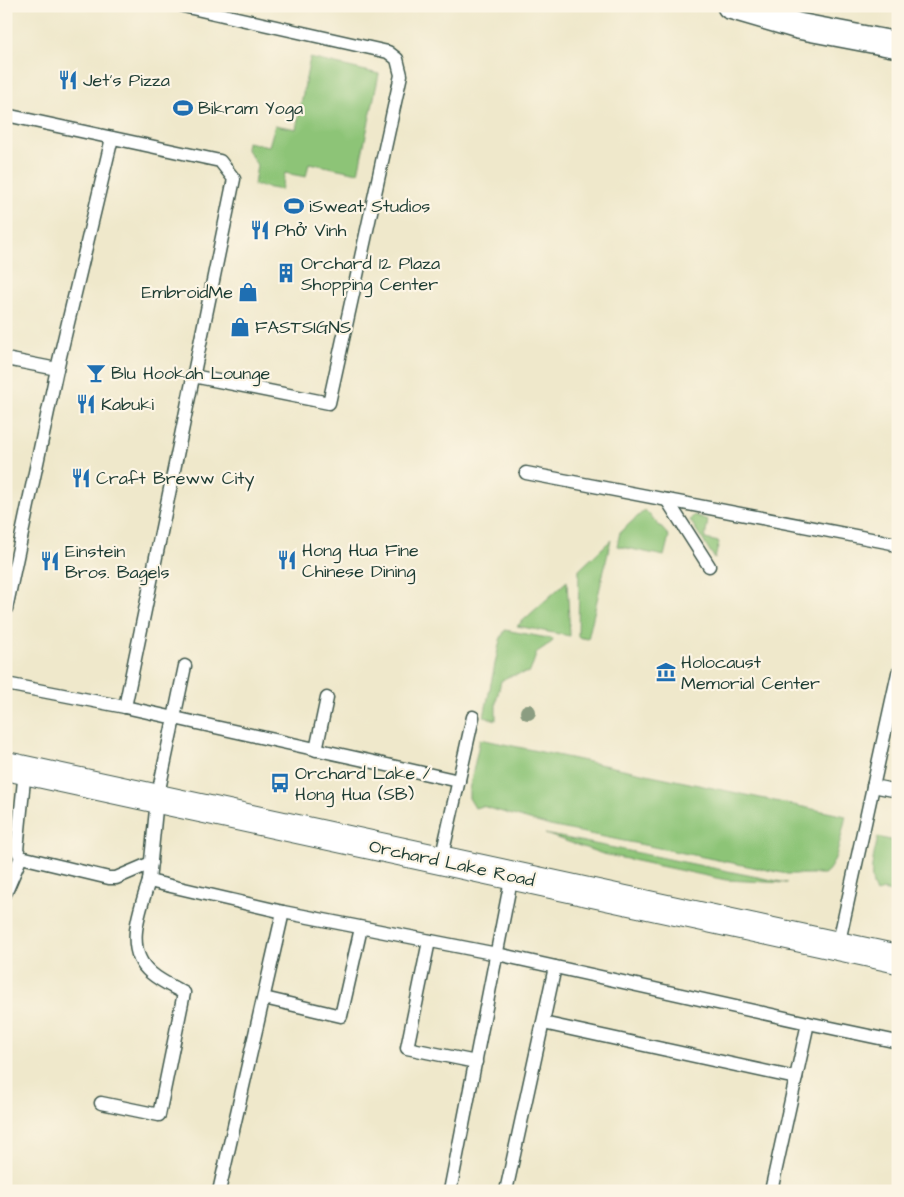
<svg xmlns="http://www.w3.org/2000/svg" width="904" height="1197" font-family="'Architects Daughter',sans-serif">
<rect width="100%" height="100%" fill="#fcf5e5"/>
<filter id="ink" filterUnits="userSpaceOnUse"><feTurbulence type="fractalNoise" baseFrequency=".02" numOctaves="2"/><feDisplacementMap in="SourceGraphic" scale="10" xChannelSelector="R" yChannelSelector="G"/><feConvolveMatrix kernelMatrix="1 2 1 2 8 2 1 2 1" color-interpolation-filters="sRGB"/></filter>
<filter id="wash" filterUnits="userSpaceOnUse"><feTurbulence type="fractalNoise" baseFrequency=".0096" numOctaves="4" result="noise"/><feDisplacementMap in="SourceGraphic" scale="20" xChannelSelector="R" yChannelSelector="G"/><feGaussianBlur stdDeviation="1.12" result="paint"/><feColorMatrix in="noise" values="0 0 0 0 0 0 0 0 0 0 0 0 0 0 0 0 0 1.4 0 .05"/><feComposite in="paint" operator="in"/></filter>
<g filter="url(#wash)">
<rect width="100%" height="100%" fill="#efe8cb"/>
<g fill="#8dc477" stroke="#568056">
<path d="M310,58L379,74L358,173L309,163L306,177L285,173L281,190L254,185L257,165L246,148L247,142L269,146L275,125L296,129Z"/>
<path d="M645,510L669,536L664,556L617,546L620,532Z"/>
<path d="M694,515L708,520L705,539L719,542L715,559L690,520Z"/>
<path d="M611,540L588,639L578,637L579,570Z"/>
<path d="M567,581L570,636L517,626Z"/>
<path d="M505,630L553,639L552,642L537,652L530,672L510,676L501,681L496,702V720L484,717L500,640Z"/>
<path d="M480,739L846,816C842,831 837,867 824,874H787L550,826L482,806L475,808L469,798V790Z"/>
<path d="M545,834L787,883L726,880L603,854Z"/>
<path d="M878,837L898,842V894L883,890L876,893C867,875 874,856 878,837Z"/>
</g>
</g>
<g filter="url(#ink)">
<g fill="none" stroke-linecap="round" stroke-linejoin="round">
<defs>
<g id="lane">
<path d="M183,6L388,52L397,59L401,75L329,403L193,376"/>
<path d="M6,115L220,161L234,179L125,707"/>
<path d="M6,359L57,369"/>
<path d="M526,473L892,543L898,548"/>
<path d="M667,500L709,566"/>
<path d="M6,609L57,369L112,138"/>
<path d="M185,666L157,799L149,881L283,912L220,1187"/>
<path d="M6,684L125,707L459,781"/>
<path d="M316,750L327,698"/>
<path d="M25,770L17,850L21,857L109,878H116L151,863"/>
<path d="M873,786L898,791"/>
<path d="M441,860L473,717"/>
<path d="M6,892L21,857"/>
<path d="M283,912L497,954L808,1023L771,1191"/>
<path d="M429,941L407,1048L476,1062"/>
<path d="M838,946L898,673"/>
<path d="M264,998L341,1016L361,928"/>
<path d="M543,1023L796,1078"/>
<path d="M808,1023L898,1042"/>
<path d="M101,1103L159,1115L184,993C173,987 160,981 151,973C123,950 140,910 149,881"/>
<path d="M450,1191L512,875"/>
<path d="M506,1191L555,967"/>
</g>
<path id="street" d="M730,6L798,26L898,45"/>
<path id="secondary" d="M6,766L898,959"/>
</defs>
<use href="#lane" stroke="#3e574b" stroke-width="15"/>
<use href="#street" stroke="#3e574b" stroke-width="28"/>
<use href="#secondary" stroke="#3e574b" stroke-width="30"/>
<use href="#lane" stroke="#fff" stroke-width="12"/>
<use href="#street" stroke="#fff" stroke-width="25"/>
<use href="#secondary" stroke="#fff" stroke-width="28"/>
</g>
<circle fill="#8b9d81" cx="528" cy="712" r="8"/>
</g>
<defs>
<symbol id="restaurant-bare" viewBox="-9 -9 18 18"><path d="M-5-6h1v4h1v-4h1v4h1v-4h1v5L-1.5 .5V6h-2V.5L-5-1ZM5-6V6H3V1.5H1.5Q1.5-4 5-6Z" fill="#1f6fb2" stroke="#fcf5e5" stroke-width="2.5" paint-order="stroke"/></symbol>
<symbol id="stadium-bare" viewBox="-9 -9 18 18"><path d="M0-5a6.5 5 0 1 0 0 10a6.5 5 0 1 0 0-10ZM-3.5-1.8h7v3.6h-7Z" fill="#1f6fb2" stroke="#fcf5e5" stroke-width="2.5" paint-order="stroke"/></symbol>
<symbol id="building-bare" viewBox="-9 -9 18 18"><path d="M-4-6H4V6H1V3H-1V6H-4ZM-2.5-4.3h1.7v1.8h-1.7ZM.8-4.3h1.7v1.8H.8ZM-2.5-1h1.7V.8h-1.7ZM.8-1h1.7V.8H.8Z" fill="#1f6fb2" stroke="#fcf5e5" stroke-width="2.5" paint-order="stroke"/></symbol>
<symbol id="shop-bare" viewBox="-9 -9 18 18"><path d="M-5-2.5h2.3a2.7 3.5 0 0 1 5.4 0H5L5.5 6h-11ZM-1.5-2.5h3a1.5 2.3 0 0 0-3 0Z" fill="#1f6fb2" stroke="#fcf5e5" stroke-width="2.5" paint-order="stroke"/></symbol>
<symbol id="bar-bare" viewBox="-9 -9 18 18"><path d="M-6-5H6L.8 .8V4.5H3.5V6h-7V4.5H-.8V.8Z" fill="#1f6fb2" stroke="#fcf5e5" stroke-width="2.5" paint-order="stroke"/></symbol>
<symbol id="museum-bare" viewBox="-9 -9 18 18"><path d="M0-6L6-3V-2H-6V-3ZM-5-1h2V3h-2ZM-1-1h2V3h-2ZM3-1h2V3H3ZM-6 4H6V6H-6Z" fill="#1f6fb2" stroke="#fcf5e5" stroke-width="2.5" paint-order="stroke"/></symbol>
<symbol id="bus-bare" viewBox="-9 -9 18 18"><path d="M-5-6H5V4H4V6H2V4H-2V6H-4V4H-5ZM-3.5-4V0h7V-4ZM-3.5 1.2v1.5H-2V1.2ZM2 1.2v1.5H3.5V1.2Z" fill="#1f6fb2" stroke="#fcf5e5" stroke-width="2.5" paint-order="stroke"/></symbol>
</defs>
<g fill-rule="evenodd">
<use href="#restaurant-bare" x="54" y="66" width="28" height="28"/>
<use href="#stadium-bare" x="169" y="94" width="28" height="28"/>
<use href="#stadium-bare" x="280" y="192" width="28" height="28"/>
<use href="#restaurant-bare" x="246" y="216" width="28" height="28"/>
<use href="#building-bare" x="272" y="259" width="28" height="28"/>
<use href="#shop-bare" x="234" y="278" width="28" height="28"/>
<use href="#shop-bare" x="226" y="313" width="28" height="28"/>
<use href="#bar-bare" x="82" y="359" width="28" height="28"/>
<use href="#restaurant-bare" x="72" y="390" width="28" height="28"/>
<use href="#restaurant-bare" x="67" y="464" width="28" height="28"/>
<use href="#restaurant-bare" x="273" y="546" width="28" height="28"/>
<use href="#restaurant-bare" x="36" y="547" width="28" height="28"/>
<use href="#museum-bare" x="652" y="658" width="28" height="28"/>
<use href="#bus-bare" x="266" y="769" width="28" height="28"/>
</g>
<g text-anchor="middle" stroke-width="4.5" stroke-linejoin="round" paint-order="stroke">
<g font-size="18" fill="#1f3d34" stroke="#fcf5e5" text-anchor="start">
<text x="83" y="86">Jet's Pizza</text>
<text x="198" y="114">Bikram Yoga</text>
<text x="309" y="212">iSweat Studios</text>
<text x="275" y="236">Phở Vinh</text>
<text x="301" y="269">Orchard 12 Plaza<tspan x="301" dy="21">Shopping Center</tspan></text>
<text x="233" y="298" text-anchor="end">EmbroidMe</text>
<text x="255" y="333">FASTSIGNS</text>
<text x="111" y="379">Blu Hookah Lounge</text>
<text x="101" y="410">Kabuki</text>
<text x="96" y="484">Craft Breww City</text>
<text x="302" y="556">Hong Hua Fine<tspan x="302" dy="21">Chinese Dining</tspan></text>
<text x="65" y="557">Einstein<tspan x="65" dy="21">Bros. Bagels</tspan></text>
<text x="681" y="668">Holocaust<tspan x="681" dy="21">Memorial Center</tspan></text>
<text x="295" y="779">Orchard Lake /<tspan x="295" dy="21">Hong Hua (SB)</tspan></text>
</g>
<g font-size="18" fill="#1f3d34" stroke="#fcf5e5">
<text transform="translate(452 863) rotate(12)" y="6">Orchard Lake Road</text>
</g>
</g>
<rect width="904" height="1197" fill="none" stroke="#fcf5e5" stroke-width="25"/>
</svg>
